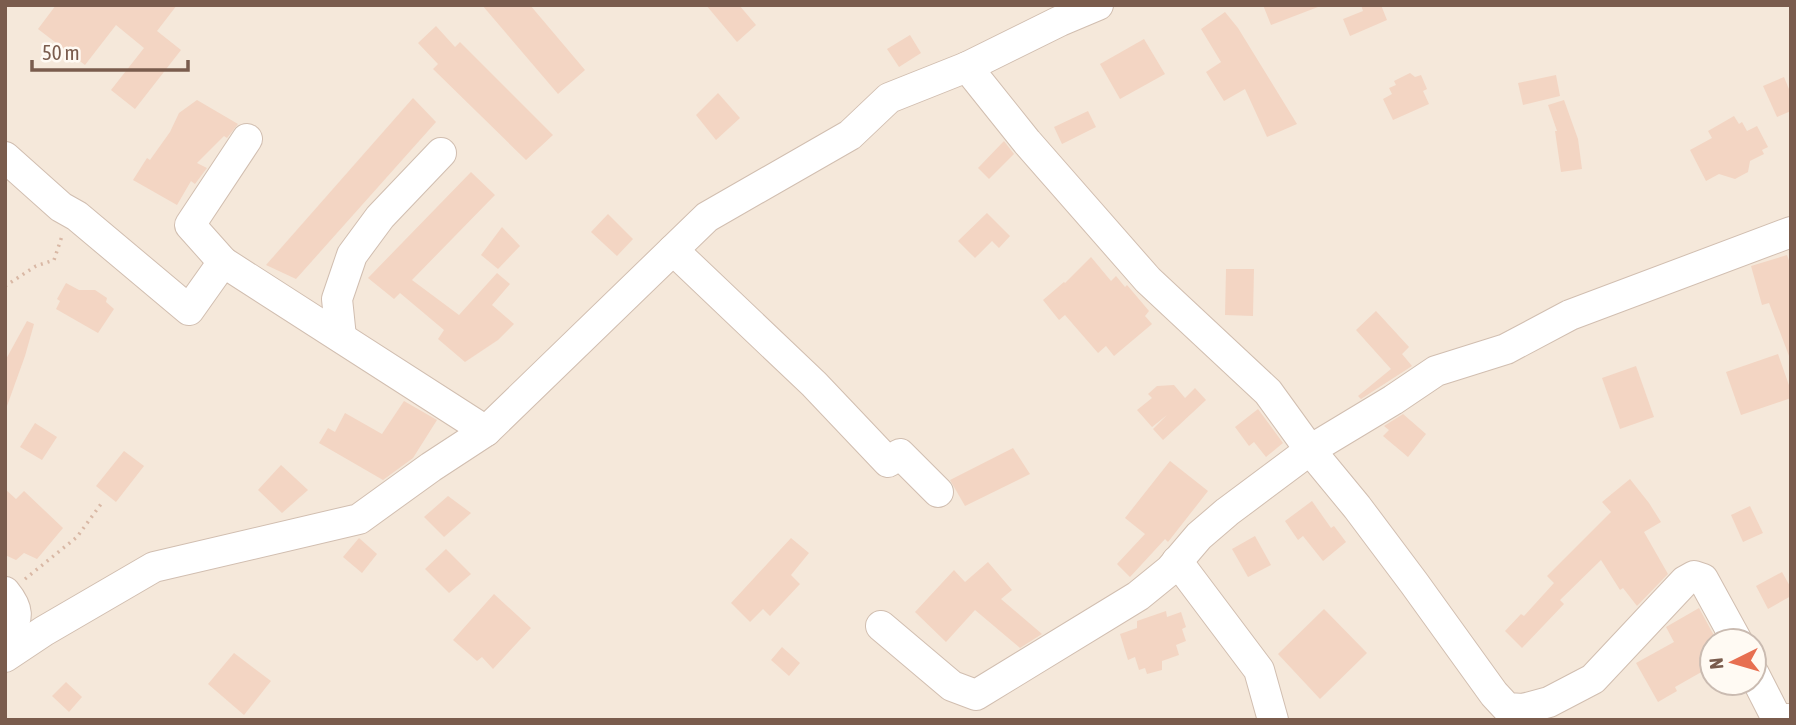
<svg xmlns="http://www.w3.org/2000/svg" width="1796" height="725" font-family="'Asap Condensed',sans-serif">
<rect width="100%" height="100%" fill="#fdf6ec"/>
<path fill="#f5e8da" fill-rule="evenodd" d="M5,5H1791V720H5ZM1712,641H1754V683H1712Z"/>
<g fill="#f3d5c3">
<path d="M56,5L74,7L76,5H177L157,31L181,50L135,109L111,90L144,48L116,25L85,65L38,29Z"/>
<path d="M482,5H530L585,70L558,94Z"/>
<path d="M706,5H739L756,25L737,42Z"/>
<path d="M1263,5H1318V7L1271,25Z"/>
<path d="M1361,5H1381L1387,20L1350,36L1343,19L1363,11Z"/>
<path d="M1225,12L1238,28L1297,124L1267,137L1245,89L1224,101L1206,72L1221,62L1201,29Z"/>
<path d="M436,26L455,47L460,42L553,135L526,160L433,69L438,64L418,43Z"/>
<path d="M910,35L921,53L899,67L887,49Z"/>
<path d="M1144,39L1165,74L1120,99L1100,64Z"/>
<path d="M1410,73L1415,77L1421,75L1427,89L1423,91L1429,104L1393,120L1383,99L1392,94L1389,88L1396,85L1394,81Z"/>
<path d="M1556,75L1560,96L1523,105L1518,83Z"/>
<path d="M1784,77L1791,94V111L1777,117L1763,86Z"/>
<path d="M718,93L740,118L716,140L696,115Z"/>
<path d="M413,98L436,122L296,279L266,265Z"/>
<path d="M197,100L238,124L227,138L224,136L197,163L207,168L195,184L191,181L177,205L133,180L147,158L150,160L170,132L179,113Z"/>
<path d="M1564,100L1578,139L1582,169L1561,172L1555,131H1557L1548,105Z"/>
<path d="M1088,111L1096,127L1062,144L1054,127Z"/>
<path d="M1734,116L1739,124L1742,122L1747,131L1757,126L1768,147L1762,150L1764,154L1750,161L1748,172L1735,179L1719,174L1706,181L1690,150L1712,138L1708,131Z"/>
<path d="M1004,141L1014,154L989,179L978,168Z"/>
<path d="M471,172L495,195L412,280L459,315L497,273L510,284L492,305L514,324L498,340L465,362L438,339L444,330L400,293L394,299L368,278Z"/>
<path d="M987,213L1010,236L999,248L992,241L975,258L958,241Z"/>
<path d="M608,214L633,239L617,256L591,232Z"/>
<path d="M502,227L520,246L498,269L481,255Z"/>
<path d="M1787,255L1791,266V356H1789L1769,303L1762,305L1751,266Z"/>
<path d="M1091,257L1111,281L1116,276L1125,287L1127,285L1149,311L1145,316L1152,324L1114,356L1106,346L1098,353L1065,315L1059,320L1043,300L1064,282L1065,283Z"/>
<path d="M1226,269H1254L1253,316L1225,315Z"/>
<path d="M66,283L79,290H95L107,298L106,302L114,309L98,333L56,309L60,301L57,299Z"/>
<path d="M1376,311L1409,347L1402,354L1412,366L1361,399L1358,396L1391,369L1356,330Z"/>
<path d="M27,321L34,324L25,356L7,406L5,405V361Z"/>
<path d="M1778,354L1791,391V398L1741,415L1726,372Z"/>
<path d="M1636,366L1654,417L1620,429L1602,378Z"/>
<path d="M1174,385L1185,398L1195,388L1206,400L1163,440L1153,429L1167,415L1152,427L1137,410L1152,398L1148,394L1157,386Z"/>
<path d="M404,401L437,420L413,458L383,480L319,443L328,428L335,432L345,413L382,434Z"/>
<path d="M1258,409L1283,443L1266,457L1254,442L1249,446L1235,427Z"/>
<path d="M1403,414L1426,434L1408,457L1383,436L1389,430L1384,426Z"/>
<path d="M35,423L57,437L42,460L20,447Z"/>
<path d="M1013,448L1030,474L965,506L950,480Z"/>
<path d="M124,451L144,466L116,502L96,486Z"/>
<path d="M1170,461L1208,491L1168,542L1165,539L1130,577L1117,564L1145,534L1125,518Z"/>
<path d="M281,465L308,490L282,513L258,490Z"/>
<path d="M1630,479L1649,503L1661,522L1644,532L1668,574L1637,606L1623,588L1620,590L1601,560L1560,600L1564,604L1522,648L1505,631L1521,614L1524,616L1554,583L1547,576L1611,512L1602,502Z"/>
<path d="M5,489L16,499L24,491L63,528L37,559L24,553L16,560L5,555Z"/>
<path d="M448,496L471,513L444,537L424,517Z"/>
<path d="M1312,501L1331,528L1334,526L1346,542L1323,561L1303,536L1298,540L1285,521Z"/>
<path d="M1750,506L1763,533L1743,542L1731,515Z"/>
<path d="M1255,536L1271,565L1248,577L1232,549Z"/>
<path d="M359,538L377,554L362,573L343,557Z"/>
<path d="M791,538L809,553L791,575L800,584L770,616L763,609L750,622L731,603Z"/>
<path d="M446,549L471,574L449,593L425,569Z"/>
<path d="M988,562L1012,590L1001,599L1042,634L1020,648L975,610L946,642L915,612L954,570L965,582Z"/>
<path d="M1782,572L1791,588V596L1768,609L1756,586Z"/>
<path d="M494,594L531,628L493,669L482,657L477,661L453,640Z"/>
<path d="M1699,608L1717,641H1712V666L1675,687L1677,691L1658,702L1636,663L1674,642L1666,627Z"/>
<path d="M1324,609L1367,653L1320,699L1278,654Z"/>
<path d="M1166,611L1167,617L1181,612L1186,627L1182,629L1186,641L1176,645L1179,655L1162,661V670L1147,674L1145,668L1139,670L1135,657L1128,660L1120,634L1137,628V621Z"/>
<path d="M782,647L800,663L789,676L771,660Z"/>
<path d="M234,653L271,681L244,715L208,684Z"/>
<path d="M66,682L82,697L69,712L52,696Z"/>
</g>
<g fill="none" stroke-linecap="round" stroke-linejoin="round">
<defs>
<g id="minor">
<path d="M967,67L1027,142L1148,280L1268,392L1310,450L1357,507L1414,583L1494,694L1507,708L1523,709L1549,702L1593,679L1685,581L1694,576L1703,579L1737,641"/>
<path d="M5,157L61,207L77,216L189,310L223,262L486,431"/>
<path d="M673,250L814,384L888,462L900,454L938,492"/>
<path d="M223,262L190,225L247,139"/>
<path d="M341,337L337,299L352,255L380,217L441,153"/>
<path d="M1177,561L1259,670L1273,720"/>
<path d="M5,592C24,615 14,620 5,646"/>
<path d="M881,626L952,686L976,695L1138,596L1170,570L1199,536L1227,512L1310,450L1393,400L1436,371L1506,349L1570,315L1791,232"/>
<path d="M5,657L44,631L154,567L359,519L431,467L486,431L707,217L850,135L889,98L967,67L1060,21L1098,5"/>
<path d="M1754,674L1777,719H1791"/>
</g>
</defs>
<use href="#minor" stroke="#d1beb0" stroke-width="32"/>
<g stroke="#d9b8a5" stroke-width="3.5" stroke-dasharray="2 5" stroke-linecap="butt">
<path d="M5,286L36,266L54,260L62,236"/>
<path d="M25,579L77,537L101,504"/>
</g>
<use href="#minor" stroke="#fff" stroke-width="30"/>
</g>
<rect width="1796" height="725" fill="none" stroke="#7a5c4d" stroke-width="14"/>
<g transform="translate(1733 662) rotate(265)"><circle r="33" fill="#fffaf3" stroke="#cabbb1" stroke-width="2"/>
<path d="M0-5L12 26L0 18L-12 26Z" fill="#e76f51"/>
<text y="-10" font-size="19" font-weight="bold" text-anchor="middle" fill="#7a5c4d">N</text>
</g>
<path d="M32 60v10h156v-10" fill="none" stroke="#7a5c4d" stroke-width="3.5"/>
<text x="42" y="60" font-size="21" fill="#7a5c4d" stroke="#fffaf3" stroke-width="5" paint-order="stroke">50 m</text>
</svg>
